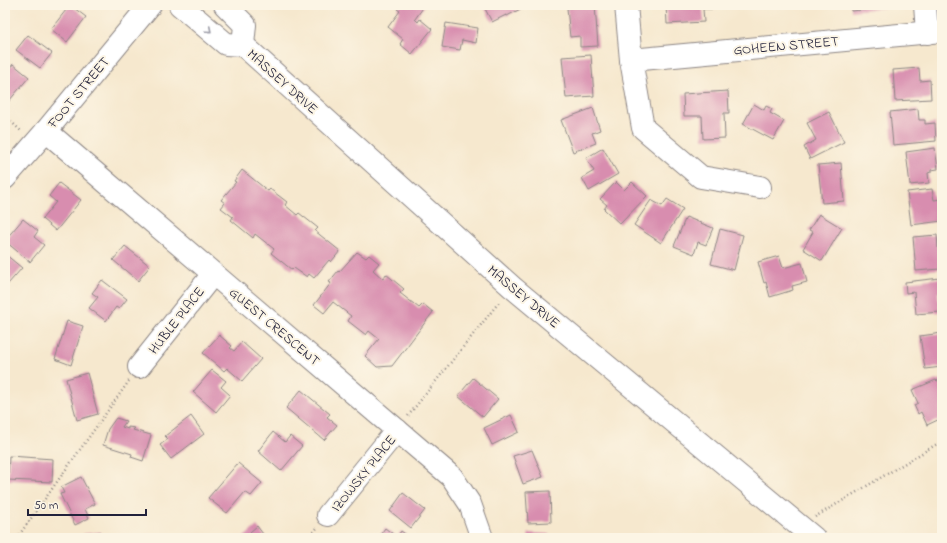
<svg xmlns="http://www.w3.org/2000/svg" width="947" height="543" font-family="'Indie Flower',sans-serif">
<rect width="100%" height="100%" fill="#fcf5e5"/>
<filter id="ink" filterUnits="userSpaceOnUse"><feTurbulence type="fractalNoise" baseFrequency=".025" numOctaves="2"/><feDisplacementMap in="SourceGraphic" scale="8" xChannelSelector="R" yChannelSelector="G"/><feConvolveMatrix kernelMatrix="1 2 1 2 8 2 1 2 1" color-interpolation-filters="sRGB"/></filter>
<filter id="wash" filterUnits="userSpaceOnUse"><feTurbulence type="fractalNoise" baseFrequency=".012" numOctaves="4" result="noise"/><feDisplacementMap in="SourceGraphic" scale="16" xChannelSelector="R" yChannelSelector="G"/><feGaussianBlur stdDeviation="0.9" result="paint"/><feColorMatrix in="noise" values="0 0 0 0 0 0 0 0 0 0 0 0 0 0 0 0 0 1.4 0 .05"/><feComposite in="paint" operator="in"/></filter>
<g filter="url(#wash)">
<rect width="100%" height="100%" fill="#f6e8ce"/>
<g id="blocks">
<g fill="#d88daf">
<path d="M70,5L86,17L67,42L51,29Z"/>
<path d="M400,5H425L415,19L418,22L420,19L432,29L412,54L400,44L403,39L388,27L400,11L397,9Z"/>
<path d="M483,5H528L507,16L506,15L492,22Z"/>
<path d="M576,5H595L598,46L580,47V36L570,37L567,8L577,7Z"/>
<path d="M666,5H712V9H703L704,22L667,24Z"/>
<path d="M851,5H886L885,7L883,8L851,11Z"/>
<path d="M446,23L478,28L476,43L462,40L460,50L442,47Z"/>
<path d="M28,35L52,53L40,68L16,50Z"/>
<path d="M591,55L594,96L566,98L562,57Z"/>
<path d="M5,62L11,67L13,64L29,77L9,101L5,98Z"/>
<path d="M919,68L920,81L930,80L931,99L895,101L893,70Z"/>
<path d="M728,91L729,113H724L725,138L703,139L702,116H684L683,94Z"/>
<path d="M754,104L764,110L766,106L772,109L770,113L784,121L773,140L743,124Z"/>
<path d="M593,108L600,130L592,133L596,143L573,152L561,120Z"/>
<path d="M918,109L919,120H925V124L935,123L936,141L893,145L890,112Z"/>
<path d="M829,112L844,142L810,159L804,147L816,140L807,123Z"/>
<path d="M603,148L618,174L589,191L582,178L594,171L586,158Z"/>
<path d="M935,148L938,169L931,170V172L928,173L929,183L910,185L906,152Z"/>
<path d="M841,163L844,201L822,203L818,165Z"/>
<path d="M242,170L268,191L270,189L287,202L285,205L297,215L299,213L318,228L315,231L340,251L331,262L329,260L314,278L309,274L307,277L294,268L292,270L271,253L274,249L255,234L253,238L231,220L233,217L221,208L225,203L221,200L236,182L234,181Z"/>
<path d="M616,182L624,190L632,182L647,196L620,224L604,209L607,205L600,199Z"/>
<path d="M59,183L81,200L56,231L42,219L56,202L49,196Z"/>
<path d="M932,189L934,200L941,199L942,221L911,225L907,192Z"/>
<path d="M667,199L683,209L661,243L634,225L651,200L662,206Z"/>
<path d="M819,214L842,228L822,261L803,249L813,232L809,230Z"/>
<path d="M686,217L713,228L706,245L698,242L694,254L674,246Z"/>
<path d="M23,219L38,231L34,237L44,245L30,262L5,241V240Z"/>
<path d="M720,229L743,235L734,270L711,264Z"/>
<path d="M937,235L938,248H942V265H939L940,269L916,271L913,237Z"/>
<path d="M125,246L150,266L138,281L113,260Z"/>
<path d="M357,252L366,258L369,255L379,263L373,270L383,279L386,274L404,289L400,293L419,308L423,304L433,312L392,366L377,367L365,356L379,339L369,331L366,335L348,321L351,316L333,302L324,313L314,305L331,283L329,282L338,271L339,272Z"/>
<path d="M5,254L22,268L8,284L5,282Z"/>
<path d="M779,256L783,268L802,263L807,282L792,286L793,290L770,297L766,282L764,283L758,262Z"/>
<path d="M940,278L941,292H938L940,312L916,314L914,292L906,293L905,282Z"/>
<path d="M102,280L127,299L119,309L116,307L106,321L89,308L98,297L92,293Z"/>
<path d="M67,321L83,326L71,365L55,359Z"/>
<path d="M942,333V367L925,369L920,336Z"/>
<path d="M219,335L232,346L230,348L234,351L242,342L261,359L242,381L227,368L224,371L203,353Z"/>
<path d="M212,370L226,381L221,387L230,395L216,412L193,392Z"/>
<path d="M87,373L98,414L77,420L66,379Z"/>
<path d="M473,378L498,399L483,417L458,396Z"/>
<path d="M942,379V418L927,425L921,412L918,414L914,405L918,403L912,390L936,380L937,381Z"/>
<path d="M301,390L330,414L327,417L337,425L324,440L286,408Z"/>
<path d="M511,415L519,432L492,445L484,428Z"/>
<path d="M191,416L204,434L171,459L160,445L168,439L165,436Z"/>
<path d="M116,418L126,421L122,427L128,429V427L135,428L133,430L151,435L143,461L131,457L132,454L103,445L108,429Z"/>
<path d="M273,432L285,442L290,436L302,446L281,471L258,451Z"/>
<path d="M532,450L543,477L523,484L513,456Z"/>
<path d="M9,456L53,459L52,482L8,480Z"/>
<path d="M238,463L262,483L251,496L245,492L227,513L208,498Z"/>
<path d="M81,477L95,504L85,509L89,518L75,525L60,494L64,493L61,487Z"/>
<path d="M550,491L551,522L528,523L526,492Z"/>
<path d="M403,493L425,510L411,528L390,511Z"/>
<path d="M257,526L266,538H243Z"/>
<path d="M385,528L397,537L401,531L411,538H378Z"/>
<path d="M101,532V538H83V534Z"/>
<path d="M529,533L549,534V538H528Z"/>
</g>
</g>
</g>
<g filter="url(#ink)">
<use href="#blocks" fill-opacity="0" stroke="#8c8584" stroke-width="1"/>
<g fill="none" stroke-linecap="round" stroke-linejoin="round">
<defs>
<g id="minor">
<path d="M180,5L226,44L243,45L512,287L814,538"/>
<path d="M225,5L245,25L243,45"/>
<path d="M626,5L631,60L643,128L701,177L760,187"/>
<path d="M925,5L927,33"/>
<path d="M631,60L942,31"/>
<path d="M46,131L452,477L470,504L482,538"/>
<path d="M5,178L46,131L150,5"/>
<path d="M139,367L213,274"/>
<path d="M328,515L397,430"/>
</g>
</defs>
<use href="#minor" stroke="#8c8584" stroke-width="24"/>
<g stroke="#8c8584" stroke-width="2.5" stroke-dasharray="1 3" stroke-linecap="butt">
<path d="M5,116L21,131"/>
<path d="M408,416L500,301"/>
<path d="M815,517L942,441"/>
<path d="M17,538L129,381"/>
<path d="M308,538L317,528"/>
</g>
<use href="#minor" stroke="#fff" stroke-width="22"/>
</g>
<defs><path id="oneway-chevron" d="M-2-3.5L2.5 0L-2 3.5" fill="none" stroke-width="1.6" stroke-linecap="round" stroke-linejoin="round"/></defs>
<use stroke="#9c9ca7" href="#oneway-chevron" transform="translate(209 30) rotate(40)"/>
</g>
<g text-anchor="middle" stroke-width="4" stroke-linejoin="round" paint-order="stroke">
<g font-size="14" fill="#22223b" stroke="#fcf5e5">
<text transform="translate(786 45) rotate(-5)" y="5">GOHEEN STREET</text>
<text transform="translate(283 81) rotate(42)" y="5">MASSEY DRIVE</text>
<text transform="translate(78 92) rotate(-50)" y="5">FOOT STREET</text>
<text transform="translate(524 296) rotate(40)" y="5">MASSEY DRIVE</text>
<text transform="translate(176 320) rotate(-52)" y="5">HUBLE PLACE</text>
<text transform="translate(275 326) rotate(40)" y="5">GUEST CRESCENT</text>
<text transform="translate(363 473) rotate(-51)" y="5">IZOWSKY PLACE</text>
</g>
</g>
<rect width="947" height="543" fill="none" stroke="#fcf5e5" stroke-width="20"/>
<path d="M28 509v6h118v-6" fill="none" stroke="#22223b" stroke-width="2"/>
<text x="34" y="509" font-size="12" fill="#22223b" stroke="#fcf5e5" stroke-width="3" paint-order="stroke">50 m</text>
</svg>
